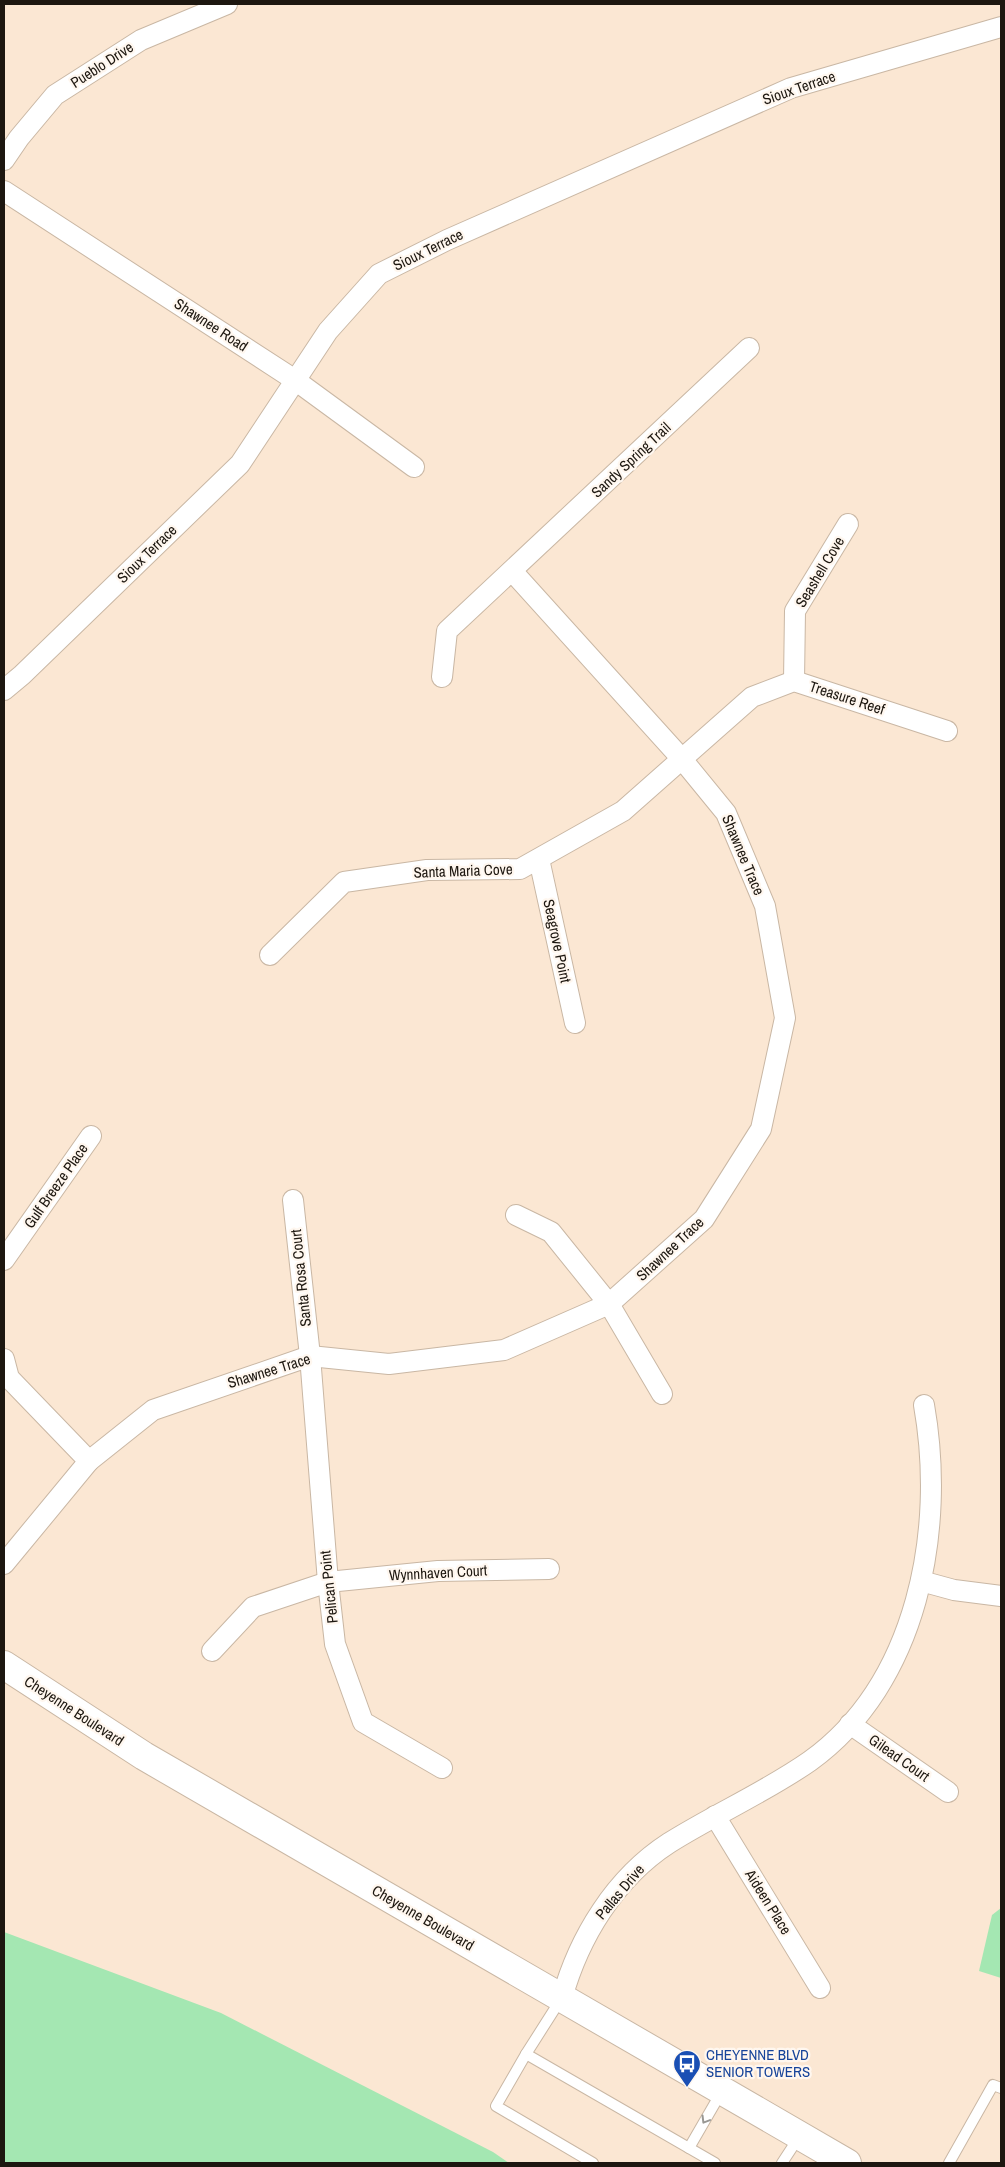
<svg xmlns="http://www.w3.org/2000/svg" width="1005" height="2167" font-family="'Archivo Narrow',sans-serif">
<rect width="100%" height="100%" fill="#fbe7d3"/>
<g fill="#a4e7b2">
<path d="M1001,1908V1978L979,1971L992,1915Z"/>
<path d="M4,1932L221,2013L493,2152L509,2163H4Z"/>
</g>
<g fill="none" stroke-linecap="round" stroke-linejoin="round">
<defs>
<g id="lane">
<path d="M561,1999L526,2054L715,2163"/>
<path d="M526,2054L496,2106L593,2163"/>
<path d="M689,2148L722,2091"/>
<path d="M782,2163L799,2137"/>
<path d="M949,2163L993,2085L1001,2088"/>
</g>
<g id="street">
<path d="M4,160L19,138L55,95L141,40L227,4"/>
<path d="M4,191L295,380L414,467"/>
<path d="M442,677L447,631L749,348"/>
<path d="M794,681L795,611L848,524"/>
<path d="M4,690L22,675L240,464L328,331L379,274L447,240L791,88L1001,27"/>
<path d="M539,859L575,1023"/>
<path d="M270,955L344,882L427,870L520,869L623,811L752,697L794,681L947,731"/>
<path d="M293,1200L310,1356L328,1582L335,1644L363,1722L442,1768"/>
<path d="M516,1215L551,1232L609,1304L662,1394"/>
<path d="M4,1260L91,1136"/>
<path d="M4,1359L9,1378L89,1461"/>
<path d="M4,1564L89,1461L153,1410L310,1356L389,1364L504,1350L609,1304L704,1219L761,1129L785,1018L765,906L726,813L681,758L512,571"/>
<path d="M921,1581L954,1590L1001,1596"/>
<path d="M212,1651L253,1607L328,1582L438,1571L549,1569"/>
<path d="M850,1724L948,1792"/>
<path d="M715,1816L820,1988"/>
<path d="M562,1998C579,1937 615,1878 669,1843C715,1814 766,1792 810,1761C918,1683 946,1530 924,1405"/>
</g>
<path id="secondary" d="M4,1665L144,1756L847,2163"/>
</defs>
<use href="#lane" stroke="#c9b7a4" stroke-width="12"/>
<use href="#street" stroke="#c9b7a4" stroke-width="22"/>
<use href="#secondary" stroke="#c9b7a4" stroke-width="30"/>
<use href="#lane" stroke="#fff" stroke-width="10"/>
<use href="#street" stroke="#fff" stroke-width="20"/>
<use href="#secondary" stroke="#fff" stroke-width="28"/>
</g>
<defs><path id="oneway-chevron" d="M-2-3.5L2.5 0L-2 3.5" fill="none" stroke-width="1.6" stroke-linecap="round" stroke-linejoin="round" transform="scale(1.25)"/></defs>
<use stroke="#999793" href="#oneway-chevron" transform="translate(705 2120) rotate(121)"/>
<defs>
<symbol id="bus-pin" viewBox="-11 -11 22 30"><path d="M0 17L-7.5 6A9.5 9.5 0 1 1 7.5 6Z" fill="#1a4fb4" stroke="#fff7ef"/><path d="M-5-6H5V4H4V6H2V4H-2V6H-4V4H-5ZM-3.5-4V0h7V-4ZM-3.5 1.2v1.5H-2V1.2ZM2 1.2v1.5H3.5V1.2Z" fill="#fff"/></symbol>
</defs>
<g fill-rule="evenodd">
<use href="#bus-pin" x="671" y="2048" width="32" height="43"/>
</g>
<g text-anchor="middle" stroke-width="4.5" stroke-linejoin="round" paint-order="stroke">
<g font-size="15" fill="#1d1710" stroke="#fff7ef">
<text transform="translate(102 65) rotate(-33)" y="5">Pueblo Drive</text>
<text transform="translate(799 88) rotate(-19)" y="5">Sioux Terrace</text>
<text transform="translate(428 250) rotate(-26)" y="5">Sioux Terrace</text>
<text transform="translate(211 325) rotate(33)" y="5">Shawnee Road</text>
<text transform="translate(631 460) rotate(-43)" y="5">Sandy Spring Trail</text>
<text transform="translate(147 554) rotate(-44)" y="5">Sioux Terrace</text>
<text transform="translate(820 572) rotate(-59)" y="5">Seashell Cove</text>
<text transform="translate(847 698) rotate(18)" y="5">Treasure Reef</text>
<text transform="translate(743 855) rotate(67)" y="5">Shawnee Trace</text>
<text transform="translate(463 871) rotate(-2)" y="5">Santa Maria Cove</text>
<text transform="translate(557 941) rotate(78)" y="5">Seagrove Point</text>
<text transform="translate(56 1186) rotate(-55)" y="5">Gulf Breeze Place</text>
<text transform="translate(670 1249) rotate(-43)" y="5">Shawnee Trace</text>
<text transform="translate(301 1278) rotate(-96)" y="5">Santa Rosa Court</text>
<text transform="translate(269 1371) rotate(-17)" y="5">Shawnee Trace</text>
<text transform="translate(438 1573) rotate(-3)" y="5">Wynnhaven Court</text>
<text transform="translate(329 1587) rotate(-96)" y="5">Pelican Point</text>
<text transform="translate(74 1711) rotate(33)" y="5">Cheyenne Boulevard</text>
<text transform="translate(899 1758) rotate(35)" y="5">Gilead Court</text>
<text transform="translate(620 1892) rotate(-50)" y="5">Pallas Drive</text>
<text transform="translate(768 1902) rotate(58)" y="5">Aideen Place</text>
<text transform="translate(423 1918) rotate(30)" y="5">Cheyenne Boulevard</text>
</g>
<g font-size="15" fill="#164399" stroke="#fff7ef" text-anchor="start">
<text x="706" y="2060">CHEYENNE BLVD<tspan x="706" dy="17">SENIOR TOWERS</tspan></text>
</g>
</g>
<rect width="1005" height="2167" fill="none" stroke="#1d1710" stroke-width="10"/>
</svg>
